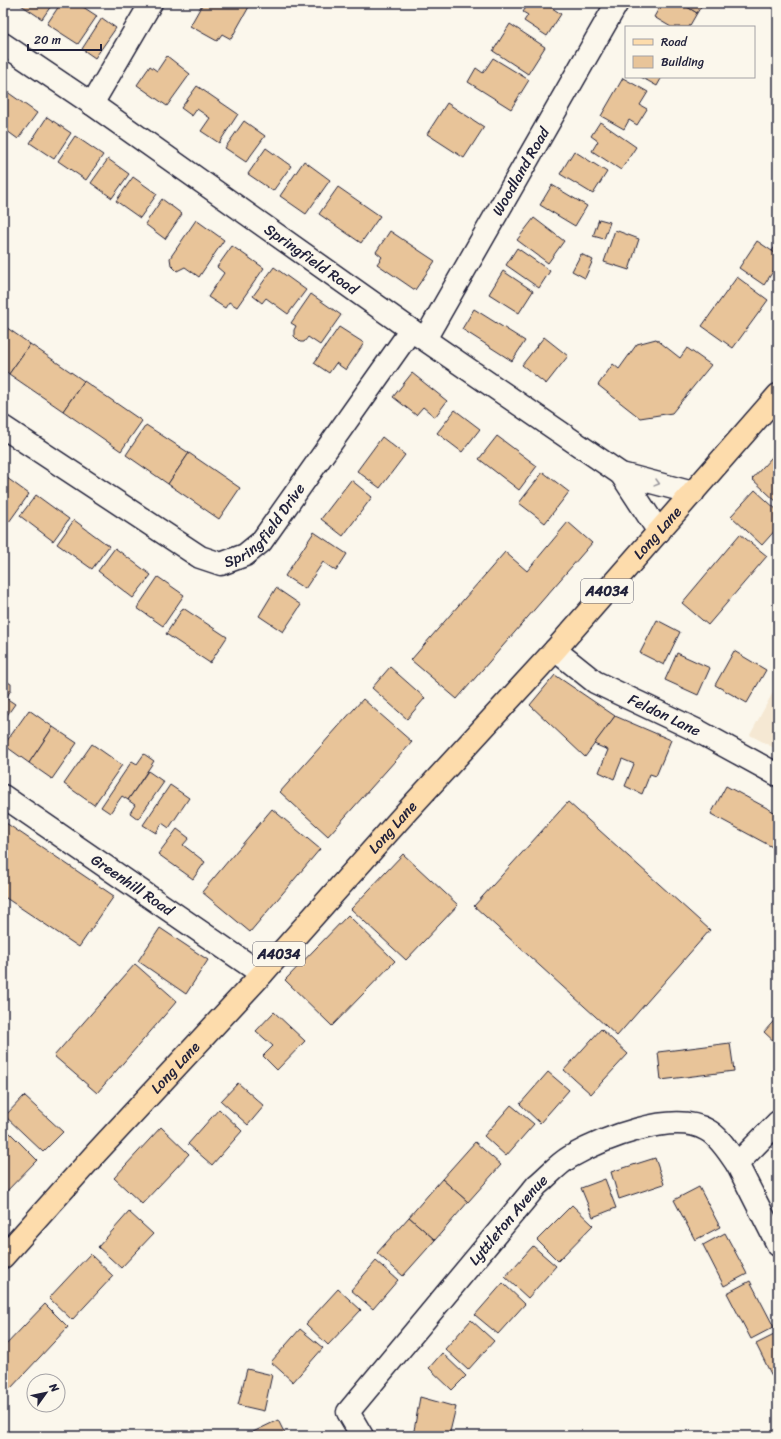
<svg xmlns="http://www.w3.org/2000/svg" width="781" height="1439" font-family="Sriracha,sans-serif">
<rect width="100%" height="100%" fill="#fbf7ec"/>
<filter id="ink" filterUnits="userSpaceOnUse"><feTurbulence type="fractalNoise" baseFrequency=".025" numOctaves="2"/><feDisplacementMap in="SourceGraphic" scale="8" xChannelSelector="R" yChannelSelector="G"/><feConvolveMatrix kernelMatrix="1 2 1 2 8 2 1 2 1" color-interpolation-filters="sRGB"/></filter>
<g filter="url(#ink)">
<path fill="#f5e8d3" d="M778,683V750L750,735Z"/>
<g fill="#e8c499" stroke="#22223b">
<path d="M22,3H53L42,19L21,5Z"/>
<path d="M61,3H77L97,16L78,44L47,24Z"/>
<path d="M203,3H246L250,5L231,39L222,34L217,41L190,26Z"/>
<path d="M529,3H545L561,14L547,36L524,21L528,15L523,12Z"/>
<path d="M662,3H681L697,13L689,27H671L654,17Z"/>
<path d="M681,3H703L697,13Z"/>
<path d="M102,18L116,28L95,58L82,49Z"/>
<path d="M510,24L545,47L528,74L493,51Z"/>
<path d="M167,56L190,74L167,106L137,85L150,66L157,71Z"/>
<path d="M493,58L529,80L511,109L468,82L476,68L483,73Z"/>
<path d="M641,77H662L657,86Z"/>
<path d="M623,78L648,92L640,105L647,109L637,125L629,120L624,129L601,116Z"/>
<path d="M197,86L238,114L219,143L201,131L210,118L197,109L192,116L181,108Z"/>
<path d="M3,89L37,113L18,139L3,128Z"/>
<path d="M447,103L484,127L464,158L427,134Z"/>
<path d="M47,117L71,133L54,159L30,143Z"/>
<path d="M244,121L265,136L246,162L225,148Z"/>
<path d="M600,122L636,147L621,170L592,151L598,141L591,136Z"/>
<path d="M75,136L103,155L86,180L58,161Z"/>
<path d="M266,148L291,166L273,191L248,174Z"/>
<path d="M574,151L607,172L593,194L560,174Z"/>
<path d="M108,159L129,174L112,198L91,183Z"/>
<path d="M304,161L330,180L306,214L280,196Z"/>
<path d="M133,177L157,194L140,218L116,201Z"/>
<path d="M552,185L587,206L575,226L540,205Z"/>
<path d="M338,187L380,216L361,243L319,214Z"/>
<path d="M162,199L182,214L165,239L145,224Z"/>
<path d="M534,218L564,241L548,263L517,240Z"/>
<path d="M599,219L610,222L604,239L593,236Z"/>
<path d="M196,220L224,240L199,277L185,267L177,271L171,265L170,258Z"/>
<path d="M615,230L639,239L629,270L604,262Z"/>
<path d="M390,231L435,261L415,290L377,264L382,257L376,252Z"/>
<path d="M757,241L778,255V264L764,285L739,268Z"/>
<path d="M778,242V255L772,251Z"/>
<path d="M232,246L264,268L237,307L229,302L225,308L208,297L224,273L217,267Z"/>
<path d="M517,248L550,271L539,288L506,265Z"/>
<path d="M581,254L593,260L585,278L572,271Z"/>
<path d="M274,267L306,290L288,314L266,298L262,303L253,296Z"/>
<path d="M503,271L533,291L519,313L489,294Z"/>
<path d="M737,277L768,300L733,348L702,326Z"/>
<path d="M311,294L341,315L320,345L308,337L304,342H300L294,336V330L296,326L291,323Z"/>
<path d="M474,309L525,341L512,361L462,329Z"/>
<path d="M3,325L30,344L9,374L3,370Z"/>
<path d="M339,327L364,343L346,370L336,363L329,373L314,363Z"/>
<path d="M544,337L568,356L546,384L522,365Z"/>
<path d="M656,339L680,358L687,348L711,365L672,413L640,418L598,385L613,364L619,369L637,344Z"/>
<path d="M30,344L84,381L63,411L9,374Z"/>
<path d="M412,373L447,401L435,417L423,407L416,415L393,397Z"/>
<path d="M84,381L142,421L121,451L63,411Z"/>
<path d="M455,410L480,429L462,452L437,433Z"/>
<path d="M146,425L189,453L168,484L126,455Z"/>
<path d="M497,436L537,466L519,490L479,459Z"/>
<path d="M382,437L405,455L380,488L357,471Z"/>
<path d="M189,453L240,488L219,519L168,484Z"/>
<path d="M772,457L778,462V503L752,479Z"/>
<path d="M543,472L569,492L545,523L519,503Z"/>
<path d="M3,475L29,494L9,522L3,517Z"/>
<path d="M351,480L372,497L343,536L321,519Z"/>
<path d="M755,490L778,511V527L762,545L731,516Z"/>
<path d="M36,495L69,519L53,541L20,516Z"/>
<path d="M74,520L109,546L92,569L57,544Z"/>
<path d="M568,522L592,543L457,699L411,660L505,552L527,571Z"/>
<path d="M314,532L347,554L336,571L323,562L305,589L285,576Z"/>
<path d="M740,534L767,556L708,625L682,603Z"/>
<path d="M115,548L151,575L133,598L98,571Z"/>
<path d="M158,577L184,595L163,626L137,608Z"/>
<path d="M276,588L301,605L283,632L259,616Z"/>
<path d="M183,608L227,637L210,663L166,634Z"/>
<path d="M657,620L680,632L664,665L640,653Z"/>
<path d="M734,651L766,670L747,703L715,685Z"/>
<path d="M677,653L710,668L698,695L665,680Z"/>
<path d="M390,667L425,698L407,719L372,688Z"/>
<path d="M555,675L615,716L585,757L530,705Z"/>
<path d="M3,679L11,684V690L6,698L15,704L3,721Z"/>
<path d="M363,699L412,742L328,836L280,792Z"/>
<path d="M29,710L53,727L29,763L4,745Z"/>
<path d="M615,716L671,740L656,776L650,774L642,794L625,786L634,764L622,759L614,779L599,772L608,750L594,744Z"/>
<path d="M53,727L77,743L52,779L29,763Z"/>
<path d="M92,744L122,765L94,805L64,784Z"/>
<path d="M144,754L154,761L128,800L122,796L110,813L101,807L132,761L137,764Z"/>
<path d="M148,771L164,782L138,819L130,813L135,805L128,800Z"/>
<path d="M170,785L189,798L169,828L162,823L156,833L143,825Z"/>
<path d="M726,786L778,814V850L711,814Z"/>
<path d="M568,802L710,930L617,1036L474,906Z"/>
<path d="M272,809L320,849L250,932L202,892Z"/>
<path d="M3,821L114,896L79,947L3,896Z"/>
<path d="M177,829L189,838L183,845L205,862L193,879L158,854Z"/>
<path d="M403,854L458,905L406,960L351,909Z"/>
<path d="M348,915L395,961L332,1026L285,980Z"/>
<path d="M160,928L208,960L186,994L138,961Z"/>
<path d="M135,964L177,1001L97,1093L54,1056Z"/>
<path d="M274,1012L305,1041L277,1070L263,1056L273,1046L256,1031Z"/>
<path d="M778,1016V1045L764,1032Z"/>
<path d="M601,1029L628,1054L591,1094L564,1070Z"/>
<path d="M730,1043L734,1071L661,1080L658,1052Z"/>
<path d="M548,1072L569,1090L540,1123L520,1104Z"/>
<path d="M238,1083L264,1106L248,1125L221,1101Z"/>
<path d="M24,1096L63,1132L43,1152L5,1116Z"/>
<path d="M511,1105L534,1124L506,1156L484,1136Z"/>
<path d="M219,1109L242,1131L212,1165L188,1144Z"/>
<path d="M3,1126L37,1160L3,1195Z"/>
<path d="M161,1127L189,1154L142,1204L114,1178Z"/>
<path d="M475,1142L501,1165L468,1202L442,1179Z"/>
<path d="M655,1158L664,1184L619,1199L611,1172Z"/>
<path d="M442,1179L468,1202L435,1240L409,1217Z"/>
<path d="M605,1179L616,1208L593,1217L581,1188Z"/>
<path d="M699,1187L720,1227L695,1240L674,1200Z"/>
<path d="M572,1205L593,1225L558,1261L537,1240Z"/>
<path d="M129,1212L153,1234L121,1268L98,1247Z"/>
<path d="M409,1217L435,1240L403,1276L377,1253Z"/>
<path d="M725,1233L747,1274L724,1286L703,1245Z"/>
<path d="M533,1246L556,1266L528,1298L505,1277Z"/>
<path d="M90,1254L113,1276L72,1320L49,1298Z"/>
<path d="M376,1261L398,1280L373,1309L351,1290Z"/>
<path d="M750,1281L774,1327L751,1339L727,1293Z"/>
<path d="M503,1283L525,1304L498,1334L475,1315Z"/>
<path d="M338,1289L361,1310L328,1345L306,1324Z"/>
<path d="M45,1304L68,1327L10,1389L3,1382V1348Z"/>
<path d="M471,1320L494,1341L468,1370L445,1349Z"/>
<path d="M300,1329L323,1348L293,1382L271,1362Z"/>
<path d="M778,1333V1376L773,1378L756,1344Z"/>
<path d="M442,1353L466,1376L452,1390L429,1368Z"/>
<path d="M247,1369L272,1375L264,1411L238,1405Z"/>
<path d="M420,1397L456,1407L449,1436H413Z"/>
<path d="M278,1420L286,1436H255L253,1432Z"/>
</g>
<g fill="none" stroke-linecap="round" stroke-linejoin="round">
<defs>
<g id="street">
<path d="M92,104L151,3"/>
<path id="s1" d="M425,339L617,3"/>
<path id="s2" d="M3,427L200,557L221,564L245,555L261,542L411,330"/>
<path id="s3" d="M555,650L595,682L698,731L778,775"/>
<path id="s4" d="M3,796L262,974"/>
<path d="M778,1122L737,1164L778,1245"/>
<path id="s5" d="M362,1436L348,1412L537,1185C548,1176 558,1164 570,1157C602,1139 673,1110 707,1130C720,1137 729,1153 737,1164"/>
</g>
<g id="secondary">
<path id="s6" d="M3,44L92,104L411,330L621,474L693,493"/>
<path d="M621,474L659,532"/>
</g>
<g id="primary">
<path id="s7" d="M3,1257L97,1152L262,974L408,810L555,650L778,395"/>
</g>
</defs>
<use href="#street" stroke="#22223b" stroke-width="25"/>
<use href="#secondary" stroke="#22223b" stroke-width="25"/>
<use href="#primary" stroke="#22223b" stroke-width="25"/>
<use href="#street" stroke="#fbf7ec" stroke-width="22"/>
<use href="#secondary" stroke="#fbf7ec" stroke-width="22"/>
<use href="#primary" stroke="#fddcac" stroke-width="22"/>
</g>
<defs><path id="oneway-chevron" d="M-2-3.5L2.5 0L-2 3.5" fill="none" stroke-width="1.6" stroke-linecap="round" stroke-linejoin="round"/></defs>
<use stroke="#99979c" href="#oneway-chevron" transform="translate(657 483) rotate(15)"/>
</g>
<g text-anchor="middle" stroke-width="3.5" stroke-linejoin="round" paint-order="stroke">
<g fill="#fbf7ec" stroke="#636270" stroke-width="1">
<rect x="581" y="579" width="52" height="24" rx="3"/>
<rect x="253" y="942" width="52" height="24" rx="3"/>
</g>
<g font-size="14" font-weight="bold" fill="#22223b">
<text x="607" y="596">A4034</text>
<text x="279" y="959">A4034</text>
</g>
<g font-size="15" fill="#22223b" stroke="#fbf7ec">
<text dy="5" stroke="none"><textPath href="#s1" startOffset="193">Woodland Road</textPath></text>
<text dy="5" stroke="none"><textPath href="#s6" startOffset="376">Springfield Road</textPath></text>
<text dy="5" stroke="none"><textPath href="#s2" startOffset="318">Springfield Drive</textPath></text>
<text dy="5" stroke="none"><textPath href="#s7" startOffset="976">Long Lane</textPath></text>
<text dy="5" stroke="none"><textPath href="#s3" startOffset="128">Feldon Lane</textPath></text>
<text dy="5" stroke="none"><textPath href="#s7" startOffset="580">Long Lane</textPath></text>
<text dy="5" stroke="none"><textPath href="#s4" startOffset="157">Greenhill Road</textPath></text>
<text dy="5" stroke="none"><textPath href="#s7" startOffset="256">Long Lane</textPath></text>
<text dy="5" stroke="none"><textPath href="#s5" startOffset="278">Lyttleton Avenue</textPath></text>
</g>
</g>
<rect width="781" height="1439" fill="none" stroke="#fbf7ec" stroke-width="16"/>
<rect x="8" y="8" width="765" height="1423" fill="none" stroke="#22223b" stroke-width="1.5" filter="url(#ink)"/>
<rect x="625" y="26" width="130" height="52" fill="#fbf7ec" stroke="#a4a2a5"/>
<rect x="633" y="39" width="20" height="6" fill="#fddcac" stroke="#a4a2a5"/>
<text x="661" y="46" font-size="12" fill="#22223b">Road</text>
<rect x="633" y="56" width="20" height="12" fill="#e8c499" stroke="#a4a2a5"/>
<text x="661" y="66" font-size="12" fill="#22223b">Building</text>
<g transform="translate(46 1393) rotate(57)"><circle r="19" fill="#fbf7ec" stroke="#a4a2a5"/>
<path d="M0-3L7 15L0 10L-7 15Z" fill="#22223b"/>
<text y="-6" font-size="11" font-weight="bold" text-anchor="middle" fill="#22223b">N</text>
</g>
<path d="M28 44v6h73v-6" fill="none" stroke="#22223b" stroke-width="2"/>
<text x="34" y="44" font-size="12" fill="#22223b" stroke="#fbf7ec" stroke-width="3" paint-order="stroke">20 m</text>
</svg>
